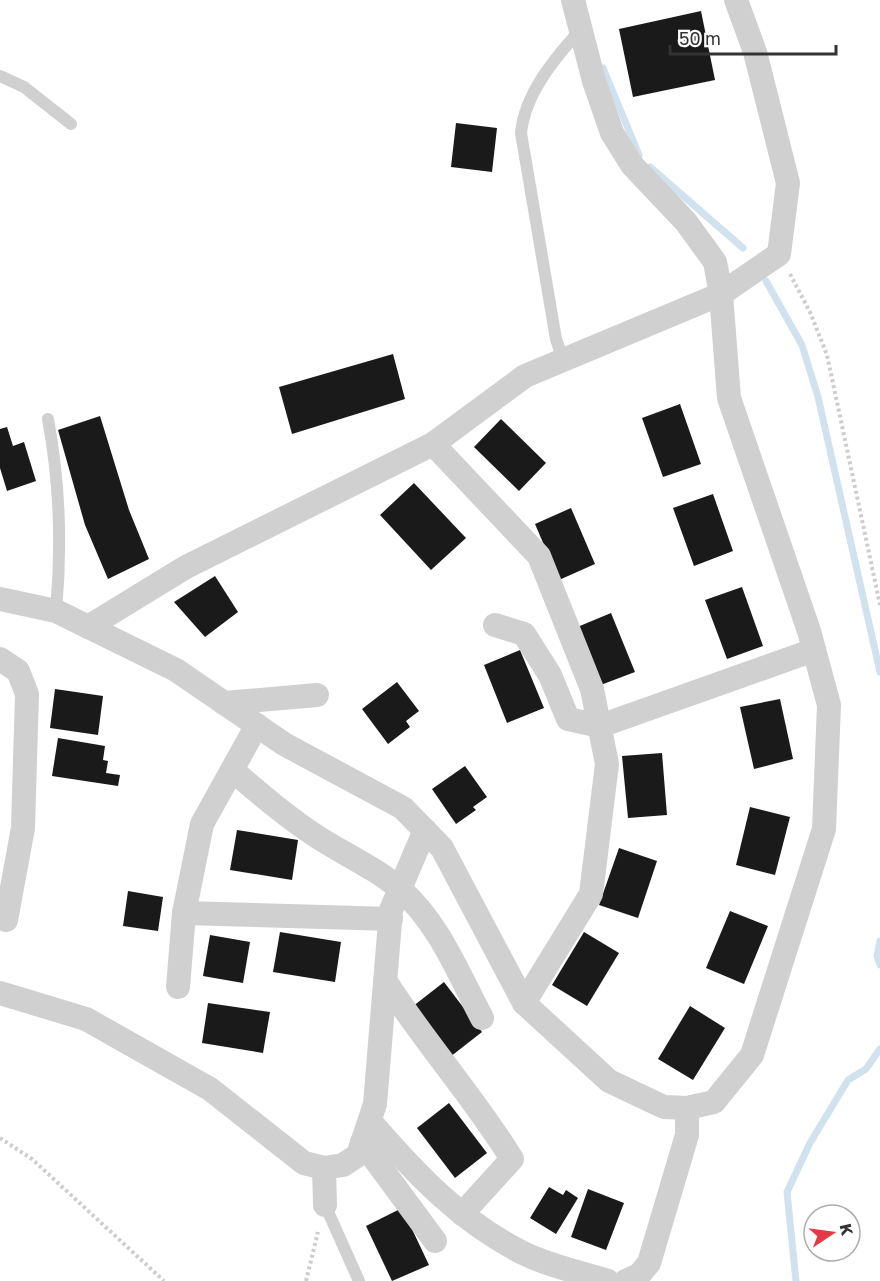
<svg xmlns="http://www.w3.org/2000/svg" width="880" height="1281" font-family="'Golos Text',sans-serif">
<rect width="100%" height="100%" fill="#fff"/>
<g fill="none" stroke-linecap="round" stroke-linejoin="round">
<g stroke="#cfe2ee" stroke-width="7">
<path d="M603,68L639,155"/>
<path d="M650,167L743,248"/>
<path d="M766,281L802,345L818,397L880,672"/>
<path d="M880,941L877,956L880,965"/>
<path d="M796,1281L787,1192L810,1143L848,1080L866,1069L880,1049"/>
</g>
</g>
<g fill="#1a1a1a">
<path d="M701,11L715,80L633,97L619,29Z"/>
<path d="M456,123L497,128L492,172L451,167Z"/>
<path d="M393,354L405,399L292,434L279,387Z"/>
<path d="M680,404L701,464L663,477L642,418Z"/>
<path d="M100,416L129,510L149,559L108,579L85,525L58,430Z"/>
<path d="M501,419L546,463L519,491L474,447Z"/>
<path d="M7,427L13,446L24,442L36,481L7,491L0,468V429Z"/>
<path d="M414,483L466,538L431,570L380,515Z"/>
<path d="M713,494L733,551L694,566L673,508Z"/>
<path d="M571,508L595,564L559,580L535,524Z"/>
<path d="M215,576L238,612L205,637L174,602Z"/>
<path d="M742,587L763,646L727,659L705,600Z"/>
<path d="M611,613L635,672L598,686L575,628Z"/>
<path d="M520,650L544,708L507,723L484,665Z"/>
<path d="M397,682L419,711L406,721L410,727L388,744L362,709Z"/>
<path d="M55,689L103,696L98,735L50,728Z"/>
<path d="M780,699L793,759L754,769L740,707Z"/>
<path d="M58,738L105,746L103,760L108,761L106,773L120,775L118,786L52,776Z"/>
<path d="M662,753L667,815L628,818L622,756Z"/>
<path d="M465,766L487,797L473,807L476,810L456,824L432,789Z"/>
<path d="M750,807L790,817L775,875L736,865Z"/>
<path d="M237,830L298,840L292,880L230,870Z"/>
<path d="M619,848L657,861L638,918L599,905Z"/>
<path d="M128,891L163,897L158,931L123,926Z"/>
<path d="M730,911L768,926L744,984L706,968Z"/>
<path d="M280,932L341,942L335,982L273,972Z"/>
<path d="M584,932L619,953L587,1006L552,985Z"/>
<path d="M210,935L250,942L243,983L203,976Z"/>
<path d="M444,982L482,1032L450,1057L412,1007Z"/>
<path d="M208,1003L270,1012L263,1053L202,1043Z"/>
<path d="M690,1006L725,1028L693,1080L658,1059Z"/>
<path d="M449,1103L487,1153L455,1178L417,1128Z"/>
<path d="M549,1187L563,1195L566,1190L578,1198L556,1234L530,1218Z"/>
<path d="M588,1189L624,1203L606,1250L571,1237Z"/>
<path d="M402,1208L429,1265L392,1281L366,1226Z"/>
</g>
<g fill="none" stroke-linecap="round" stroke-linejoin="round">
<g stroke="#cdcdcd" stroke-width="4" stroke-dasharray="3 3" stroke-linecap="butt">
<path d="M790,274L810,312L827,355L880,605"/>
<path d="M0,1138L32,1159L164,1281"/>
<path d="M306,1281L318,1232"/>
</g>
<g stroke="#d0d0d0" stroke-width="12">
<path d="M0,76L24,87L71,124"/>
<path d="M563,360L556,339L521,133C525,93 555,58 581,29"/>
<path d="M48,419C60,484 62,546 56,611"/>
<path d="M325,1205L359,1281"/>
</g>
<g stroke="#d0d0d0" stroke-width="24">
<path d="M433,444L539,556L592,689L607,764L591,894L524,1003"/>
<path d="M0,599L56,611L176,670L284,744L403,808L442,848L524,1003L609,1081L664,1107L687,1108L714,1102L752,1055L824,829L829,705L809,631L729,398L721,294L715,262L686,222L632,165L612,133L594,81L573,0"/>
<path d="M495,625L524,634L550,675L568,719L600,726L814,650"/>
<path d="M88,627L186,567L433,444L525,376L721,294L779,254L788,183L755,52L736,0"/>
<path d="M0,659L18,671L27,694L23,828L6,920"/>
<path d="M224,703L317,695"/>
<path d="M232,770C260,794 288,818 319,838C346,855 377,869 401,890C439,923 459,975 482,1018"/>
<path d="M184,913L391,919"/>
<path d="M386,982C425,1043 474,1097 512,1159L462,1214"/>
<path d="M178,987L184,913L202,824L257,725"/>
<path d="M0,993L86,1019L210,1089L304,1163L324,1168L343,1165L358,1155L375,1104L391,910L425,830"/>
<path d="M370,1121C414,1172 460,1221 521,1252C548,1266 580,1272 608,1281"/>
<path d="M362,1142L435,1241"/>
<path d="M324,1168L325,1205"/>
<path d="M626,1281L639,1275L649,1263L687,1135V1108"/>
</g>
</g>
<g transform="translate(832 1233) rotate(77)"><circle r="28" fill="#ffffff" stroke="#adadad" stroke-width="1.5"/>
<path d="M0-4.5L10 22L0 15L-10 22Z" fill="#e63946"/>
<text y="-9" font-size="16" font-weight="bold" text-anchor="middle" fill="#333333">K</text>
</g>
<path d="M670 45v9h166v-9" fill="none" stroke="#333333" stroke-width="3"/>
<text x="679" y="45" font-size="18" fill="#333333" stroke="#ffffff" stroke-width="4.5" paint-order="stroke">50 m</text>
</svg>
